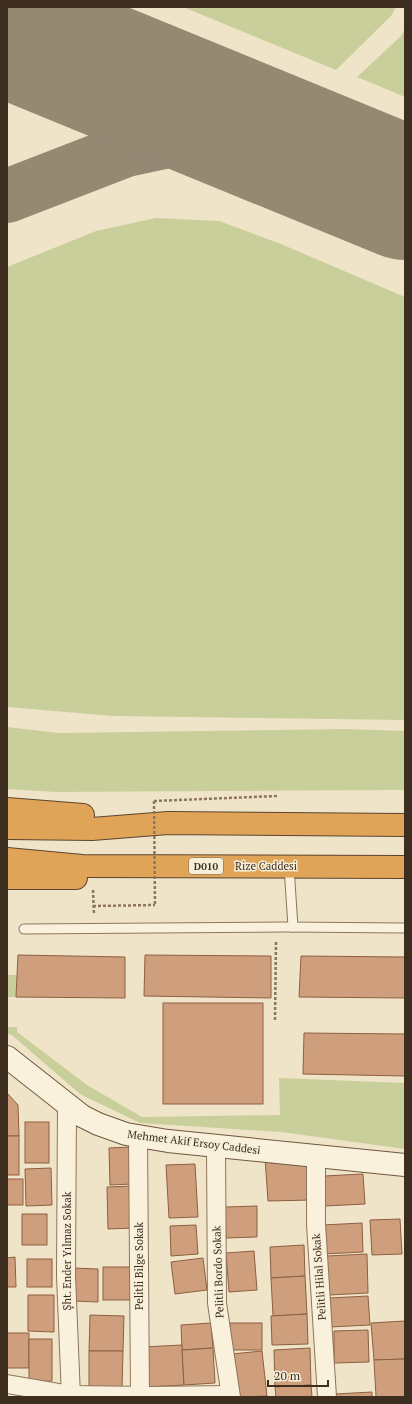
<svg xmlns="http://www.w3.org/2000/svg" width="412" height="1404" font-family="'PT Serif',serif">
<rect width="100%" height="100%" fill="#f0e4c8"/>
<g fill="#c9cf9b">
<path d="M183,7H396L391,16L336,70Z"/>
<path d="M405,29V97L357,77L401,36Z"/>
<path d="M156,218L219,221L281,244L405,297V720L113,716L7,707V267L96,231Z"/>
<path d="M7,727L59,733L347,729L405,731V790L55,792L7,789Z"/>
<path d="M7,975H17L16,997H7Z"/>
<path d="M7,1027H17V1032L87,1085L142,1117L280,1115L279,1078L405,1083V1149L281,1132L140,1123L80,1094L13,1036L7,1033Z"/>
</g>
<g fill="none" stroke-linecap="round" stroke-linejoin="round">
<path stroke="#968974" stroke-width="54" d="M7,196L126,150L196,135L261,134"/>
<path stroke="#968974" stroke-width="134" d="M7,30L405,193"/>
</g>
<g fill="#cf9f7d" stroke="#8d5f41">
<path d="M18,955L125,957V998L16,997Z"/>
<path d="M145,955L271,956V998L144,996Z"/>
<path d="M301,956L405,957V998L299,997Z"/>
<rect x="163" y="1003" width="100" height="101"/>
<path d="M304,1033L405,1034V1076L303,1074Z"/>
<path d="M7,1093L18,1105L19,1136H7Z"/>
<rect x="25" y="1122" width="24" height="41"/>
<rect x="7" y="1136" width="12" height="39"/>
<path d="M132,1147L133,1184L110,1185L109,1148Z"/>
<path d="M265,1158L312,1163V1200L268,1201Z"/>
<path d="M195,1164L198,1217L169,1218L166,1165Z"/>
<path d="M51,1168L52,1205L26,1206L25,1169Z"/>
<path d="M363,1174L365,1204L325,1206L324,1176Z"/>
<rect x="7" y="1179" width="16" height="26"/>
<path d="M133,1186L134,1228L108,1229L107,1187Z"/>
<path d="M257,1206V1237L226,1238L225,1207Z"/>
<rect x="22" y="1214" width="25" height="31"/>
<path d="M400,1219L402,1254L372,1255L370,1220Z"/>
<path d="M362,1223L363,1252L324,1254L323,1225Z"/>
<path d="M196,1225L198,1254L171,1256L170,1226Z"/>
<path d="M304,1245L305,1276L271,1278L270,1247Z"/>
<path d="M254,1251L257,1290L229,1292L226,1253Z"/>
<path d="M367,1254L368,1293L329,1295L327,1256Z"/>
<path d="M15,1257L16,1287H7V1258Z"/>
<path d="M203,1258L207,1290L175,1294L171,1262Z"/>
<rect x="27" y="1259" width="25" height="28"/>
<rect x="103" y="1267" width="31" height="33"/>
<path d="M73,1268L98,1269V1302L73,1301Z"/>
<path d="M305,1276L307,1314L273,1316L271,1278Z"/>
<path d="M28,1295H54V1332L28,1331Z"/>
<path d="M368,1296L370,1325L330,1327L329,1298Z"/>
<path d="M307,1314L308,1344L272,1345L271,1316Z"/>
<path d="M90,1315L124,1316L123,1351H89Z"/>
<path d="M405,1321V1359L374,1360L371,1323Z"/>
<path d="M211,1323L213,1348L182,1350L181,1325Z"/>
<rect x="230" y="1323" width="32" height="27"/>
<path d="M368,1330L369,1362L334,1363V1331Z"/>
<rect x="7" y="1333" width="22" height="35"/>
<path d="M29,1339H52V1381L29,1382Z"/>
<path d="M182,1345L184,1385L145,1387L142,1347Z"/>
<path d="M213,1348L215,1383L184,1385L182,1350Z"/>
<path d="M310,1348L311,1385L275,1387L274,1350Z"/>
<path d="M89,1351H123L122,1389L89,1388Z"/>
<path d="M262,1351L267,1396L236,1397L232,1354Z"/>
<path d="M405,1359V1397H376L374,1360Z"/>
<path d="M311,1385L312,1397H276L275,1387Z"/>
<path d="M372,1392V1397H335V1394Z"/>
</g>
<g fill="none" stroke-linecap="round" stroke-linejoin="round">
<defs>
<g id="lane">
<path d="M289,867L293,927"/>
<path d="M24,929L286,927L405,928"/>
</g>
<g id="street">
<path d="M67,1105L66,1276L71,1397"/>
<path d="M138,1136L140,1395"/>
<path d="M216,1146L217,1303L231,1397"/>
<path d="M316,1156V1224L327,1397"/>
<path d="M7,1384L71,1395L149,1396L230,1395"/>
</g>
<path id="secondary" d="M7,1057L82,1116L98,1124L126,1134L168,1141L405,1165"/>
<g id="highway">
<path d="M7,809L83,815"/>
<path d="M7,828L92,829L168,823L405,825"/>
<path d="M7,859L82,866L405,867"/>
<path d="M7,878H76"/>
</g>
</defs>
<use href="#lane" stroke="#8d765c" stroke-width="11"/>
<use href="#street" stroke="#8d765c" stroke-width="20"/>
<use href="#secondary" stroke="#6f573f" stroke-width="24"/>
<use href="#highway" stroke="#5b4430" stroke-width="24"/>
<g stroke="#8d765c" stroke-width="2.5" stroke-dasharray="3 2" stroke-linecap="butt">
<path d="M154,801L277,796"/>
<path d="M93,890L94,915"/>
<path d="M93,906L155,905"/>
<path d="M275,1020L276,942"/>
</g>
<use href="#lane" stroke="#faf1dc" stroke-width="9"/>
<use href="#street" stroke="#faf1dc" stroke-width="18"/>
<use href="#secondary" stroke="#faf1dc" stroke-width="22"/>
<use href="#highway" stroke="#e0a458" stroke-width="22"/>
<path stroke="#8d765c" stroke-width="2.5" stroke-dasharray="3 2" stroke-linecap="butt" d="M154,801L155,905"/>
</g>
<g text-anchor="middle" stroke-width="3" stroke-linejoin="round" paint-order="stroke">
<rect fill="#f7eed8" stroke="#756857" stroke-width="1" x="189" y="858" width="34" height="16" rx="3"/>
<g font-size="10" font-weight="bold" fill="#3d2e20">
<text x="206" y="870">D010</text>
</g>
<g font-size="11" fill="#3d2e20" stroke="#f7eed8">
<text x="266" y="870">Rize Caddesi</text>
<text transform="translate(194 1142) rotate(7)" y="4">Mehmet Akif Ersoy Caddesi</text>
<text transform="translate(67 1251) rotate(-90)" y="4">Şht. Ender Yılmaz Sokak</text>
<text transform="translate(139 1266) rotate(-90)" y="4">Pelitli Bilge Sokak</text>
<text transform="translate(218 1272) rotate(-92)" y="4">Pelitli Bordo Sokak</text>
<text transform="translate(319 1277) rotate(-94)" y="4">Pelitli Hilal Sokak</text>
</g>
</g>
<rect width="412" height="1404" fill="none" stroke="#3d2e20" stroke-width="16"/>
<path d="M268 1380v6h60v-6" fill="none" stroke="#3d2e20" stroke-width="2"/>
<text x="274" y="1380" font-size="12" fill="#3d2e20" stroke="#f7eed8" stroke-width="3" paint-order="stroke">20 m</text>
</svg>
